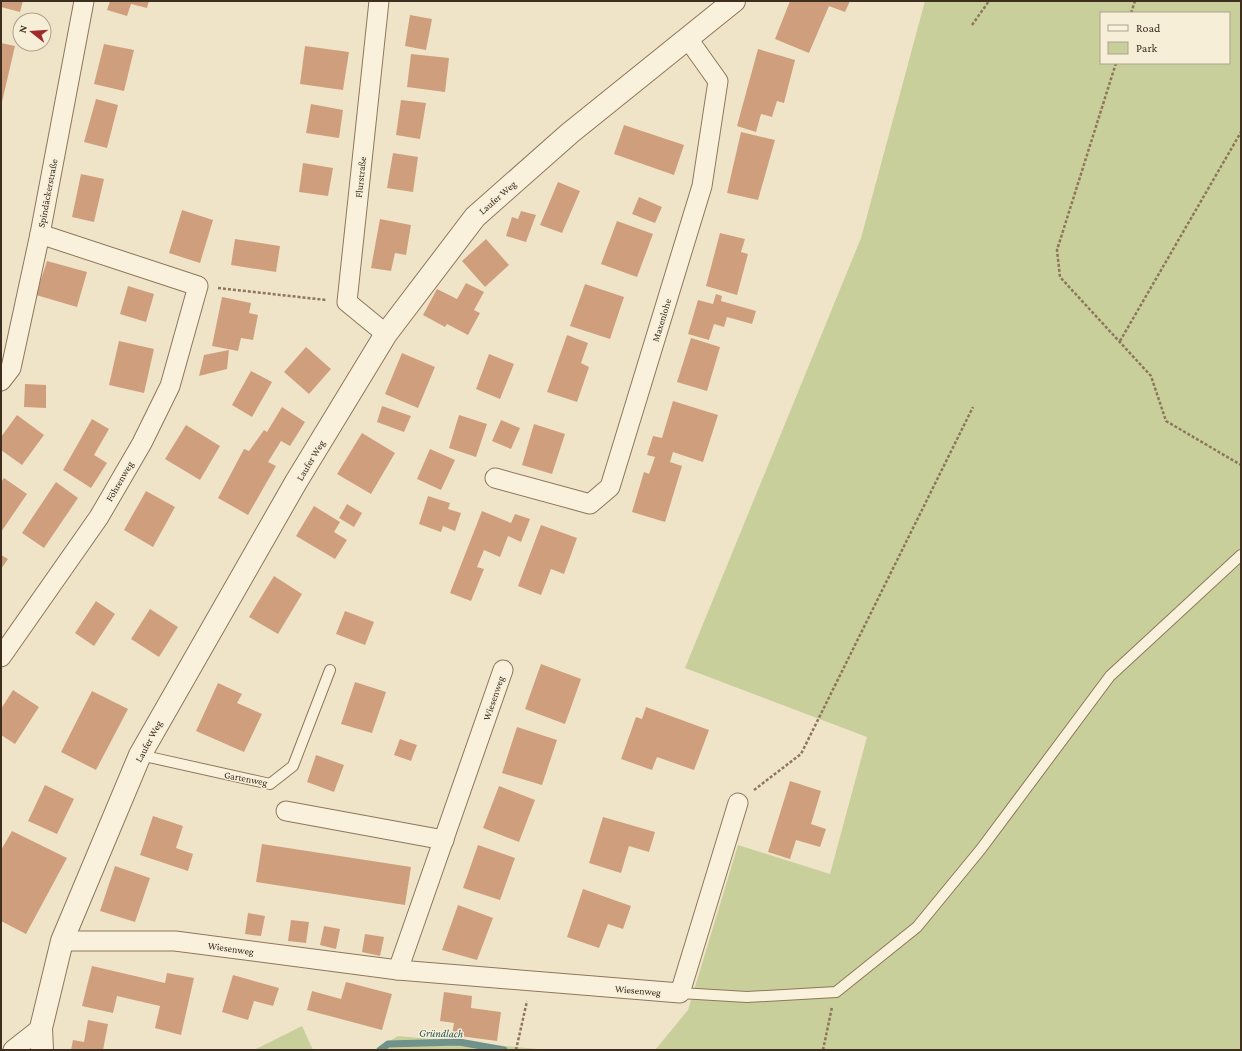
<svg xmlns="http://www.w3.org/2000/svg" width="1242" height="1051" font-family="'Crimson Pro',serif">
<rect width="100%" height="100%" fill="#f0e4c8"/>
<g fill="#c9cf9b" fill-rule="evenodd">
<path d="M925,1H1241V1050H655L688,1010L738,845L830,874L867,737L685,668L861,238ZM1101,13H1229V63H1101Z"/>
<path d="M302,1026L313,1050H254Z"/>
<path d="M398,1036L538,1049L543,1050H375Z"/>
</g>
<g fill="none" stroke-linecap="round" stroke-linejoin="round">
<path stroke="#6f938a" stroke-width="7" d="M380,1050L388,1044L459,1042L504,1050"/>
</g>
<g fill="#cf9f7d">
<path d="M1,1H23L20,12L1,7Z"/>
<path d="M110,1H149L147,8L131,4L127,16L107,10Z"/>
<path d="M790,1H850L845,12L829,6L809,53L775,39Z"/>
<path d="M410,15L432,19L426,50L405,46Z"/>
<path d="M1,43L15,46L2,102H1Z"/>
<path d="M104,44L134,50L124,91L94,84Z"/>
<path d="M305,46L349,52L343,90L300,84Z"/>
<path d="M758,49L795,60L784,103L777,101L772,117L761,114L756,132L737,126Z"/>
<path d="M411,54L449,58L445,92L407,87Z"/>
<path d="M96,99L118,105L107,148L84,142Z"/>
<path d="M401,100L426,103L420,139L396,135Z"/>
<path d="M311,104L343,110L339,138L306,133Z"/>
<path d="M624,125L684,145L674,175L614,154Z"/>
<path d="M741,132L775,140L758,200L727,193Z"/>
<path d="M393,153L418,157L413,192L387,188Z"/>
<path d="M303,163L333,168L328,196L299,192Z"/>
<path d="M81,174L104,179L94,222L72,217Z"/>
<path d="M558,182L580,191L562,233L540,225Z"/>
<path d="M639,197L662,207L655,223L632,214Z"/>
<path d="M182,210L213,220L200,263L169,253Z"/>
<path d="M521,211L536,215L526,242L506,236L512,217L518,219Z"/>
<path d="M380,219L411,225L406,255L395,253L391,271L371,268Z"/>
<path d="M617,221L653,234L637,277L601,264Z"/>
<path d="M720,233L745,239L741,252L748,254L737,295L706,286Z"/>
<path d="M235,239L280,246L276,272L231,265Z"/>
<path d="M486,239L509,265L485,287L462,261Z"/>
<path d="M47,261L87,272L77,307L36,295Z"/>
<path d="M466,283L484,292L474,310L480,313L468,335L447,324L445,327L423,315L437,289L457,299Z"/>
<path d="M585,284L624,297L610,339L570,326Z"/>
<path d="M128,286L154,294L146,322L120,314Z"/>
<path d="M716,294L722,296L721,301L756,311L752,324L727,317L724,327L714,324L709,340L688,334L698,300L713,304Z"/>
<path d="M222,297L251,303L249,313L258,315L253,340L241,338L238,351L212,346Z"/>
<path d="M567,335L588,343L581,363L589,367L577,402L547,392Z"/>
<path d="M691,338L720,347L707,391L677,382Z"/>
<path d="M119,341L154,349L144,393L109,385Z"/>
<path d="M306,347L331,369L309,394L284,372Z"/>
<path d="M229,350L227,369L199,376L204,355Z"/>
<path d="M402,353L435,367L418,408L385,394Z"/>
<path d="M489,354L514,364L500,399L476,389Z"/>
<path d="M251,371L272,382L252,417L232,405Z"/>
<path d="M25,384L46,385V408L24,407Z"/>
<path d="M673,401L718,415L703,462L673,452L670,462L682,466L665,522L632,512L644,472L649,474L655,457L647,455L653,436L662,438Z"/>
<path d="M382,406L411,416L404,432L377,422Z"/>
<path d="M282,407L305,422L290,446L281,441L268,462L276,466L248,515L218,498L244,449L249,451L264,430L267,432Z"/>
<path d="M17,415L44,435L22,465L1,450V437Z"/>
<path d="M459,415L487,424L476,457L449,448Z"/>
<path d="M92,419L109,429L94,455L107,463L91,488L63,470Z"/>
<path d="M501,420L520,428L511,449L492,441Z"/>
<path d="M534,424L565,434L552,474L522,465Z"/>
<path d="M186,425L220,446L200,480L165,459Z"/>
<path d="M362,433L395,453L371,494L337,474Z"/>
<path d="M430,449L455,460L441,490L417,479Z"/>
<path d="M4,478L27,494L1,532V482Z"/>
<path d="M56,482L78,498L44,548L22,533Z"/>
<path d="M146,491L175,507L153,547L124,530Z"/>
<path d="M428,496L450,503L448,509L461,513L455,531L443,526L441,532L419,524Z"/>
<path d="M347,504L362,513L354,527L339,518Z"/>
<path d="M314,506L340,522L334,532L347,540L335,559L296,536Z"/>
<path d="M482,511L511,523L515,514L530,519L521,542L508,536L500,557L484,550L477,567L484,569L471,601L450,593Z"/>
<path d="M541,525L577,538L564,574L551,569L541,595L518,586Z"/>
<path d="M1,555L8,559L1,569Z"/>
<path d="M274,576L302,594L278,634L249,617Z"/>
<path d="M96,601L115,614L94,646L75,633Z"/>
<path d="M150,609L178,627L159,657L131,639Z"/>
<path d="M345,611L374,622L365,645L336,634Z"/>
<path d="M541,664L581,679L565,724L525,709Z"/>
<path d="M355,682L386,692L372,733L341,724Z"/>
<path d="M218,683L242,694L237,703L262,714L244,752L196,731Z"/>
<path d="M13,690L39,707L15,744L1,735V709Z"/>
<path d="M92,691L128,709L96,770L61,752Z"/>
<path d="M646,707L709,730L694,770L657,757L652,770L621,759L636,717L642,719Z"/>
<path d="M517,727L557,740L542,785L502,773Z"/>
<path d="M400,739L417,745L411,761L394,755Z"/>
<path d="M316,755L344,765L334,792L307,782Z"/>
<path d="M790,781L821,791L811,824L826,829L820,847L796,840L790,859L768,852Z"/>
<path d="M45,785L74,799L57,834L28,821Z"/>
<path d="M499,786L535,800L519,842L483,828Z"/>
<path d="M153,816L183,826L176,848L193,854L188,871L140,855Z"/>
<path d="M603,817L655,832L649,852L629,846L621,873L589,863Z"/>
<path d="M12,831L67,858L26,934L1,921V850Z"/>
<path d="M262,844L411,867L405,905L256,882Z"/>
<path d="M478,845L515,858L500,900L463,888Z"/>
<path d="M115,866L150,878L135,922L100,911Z"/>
<path d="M583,889L631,906L623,929L608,924L599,948L567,937Z"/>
<path d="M458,905L493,918L477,960L442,950Z"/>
<path d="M248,913L265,916L261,936L245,934Z"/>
<path d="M291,920L309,922L306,943L288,941Z"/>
<path d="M324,926L340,929L336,949L320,945Z"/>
<path d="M365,934L384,937L380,956L362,952Z"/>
<path d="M92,966L165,983L167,973L194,978L181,1035L155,1028L160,1006L117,996L113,1013L82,1006Z"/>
<path d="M233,975L279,988L273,1006L254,1001L248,1020L222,1012Z"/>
<path d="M346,982L392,994L382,1030L307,1010L312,991L341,999Z"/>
<path d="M444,992L472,996L471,1008L501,1012L497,1041L452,1035L454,1023L440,1021Z"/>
<path d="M88,1020L108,1024L103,1050H71L73,1040L84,1042Z"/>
</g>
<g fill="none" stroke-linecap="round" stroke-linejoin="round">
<defs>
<g id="service">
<path d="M140,755L270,784L293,766L330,670"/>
<path d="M680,993L747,997L836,992L917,927L981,849L1110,676L1241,555"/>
</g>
<g id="minor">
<path d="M379,1L347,302L386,334"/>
<path d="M1,381L11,368L40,234L84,1"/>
<path d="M495,478L590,504L610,487L702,186L718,81L688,39"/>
<path d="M1,657L99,517L142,443L170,386L198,286L40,234"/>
<path d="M286,811L444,840"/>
<path d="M62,941H175L398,970L680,993L738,803"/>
<path d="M398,970L503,670"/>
<path d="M13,1050L41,1028"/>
</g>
<path id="tertiary" d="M42,1050L41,1028L62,941L140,755L296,482L386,334L475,217L570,133L734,1"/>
</defs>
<use href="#service" stroke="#8d765c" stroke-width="12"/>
<use href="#minor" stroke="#8d765c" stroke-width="21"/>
<use href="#tertiary" stroke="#8d765c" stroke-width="24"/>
<g stroke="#8d765c" stroke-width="2.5" stroke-dasharray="3 2" stroke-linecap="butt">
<path d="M1131,13L1135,1"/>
<path d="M972,25L989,1"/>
<path d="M1116,63L1057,250L1060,277L1151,376L1166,421L1241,465"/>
<path d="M218,288L326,300"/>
<path d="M1120,341L1241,132"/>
<path d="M754,790L801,754L973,407"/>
<path d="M516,1050L527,1001"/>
<path d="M823,1050L832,1007"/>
</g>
<use href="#service" stroke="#faf1dc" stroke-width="10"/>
<use href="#minor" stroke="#faf1dc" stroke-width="19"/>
<use href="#tertiary" stroke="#faf1dc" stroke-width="22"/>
</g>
<g text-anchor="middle" stroke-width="3" stroke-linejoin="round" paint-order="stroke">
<g font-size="10" fill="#3d2e20" stroke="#f7eed8">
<text transform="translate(360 177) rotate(-84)" y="4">Flurstraße</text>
<text transform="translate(47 193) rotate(-79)" y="4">Spindäckerstraße</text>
<text transform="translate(497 197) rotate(-41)" y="4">Laufer Weg</text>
<text transform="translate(661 320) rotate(-73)" y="4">Maxenlohe</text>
<text transform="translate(310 460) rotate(-59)" y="4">Laufer Weg</text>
<text transform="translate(119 481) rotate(-60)" y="4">Föhrenweg</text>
<text transform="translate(493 698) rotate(-71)" y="4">Wiesenweg</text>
<text transform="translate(148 741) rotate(-62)" y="4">Laufer Weg</text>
<text transform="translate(246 778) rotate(11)" y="4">Gartenweg</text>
<text transform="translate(231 948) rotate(8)" y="4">Wiesenweg</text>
<text transform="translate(638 990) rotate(5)" y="4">Wiesenweg</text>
</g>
<g font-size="11" font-style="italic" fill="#2f5d5a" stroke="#f7eed8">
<text transform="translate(441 1033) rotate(1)" y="4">Gründlach</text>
</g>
</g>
<rect width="1242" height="1051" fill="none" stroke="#3d2e20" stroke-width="4"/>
<rect x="1100" y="12" width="130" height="52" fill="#f7eed8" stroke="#ada18e"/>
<rect x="1108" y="25" width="20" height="6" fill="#faf1dc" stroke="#ada18e"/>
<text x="1136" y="32" font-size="12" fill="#3d2e20">Road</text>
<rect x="1108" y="42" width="20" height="12" fill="#c9cf9b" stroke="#ada18e"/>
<text x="1136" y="52" font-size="12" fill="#3d2e20">Park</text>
<g transform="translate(32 32) rotate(287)"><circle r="19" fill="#f7eed8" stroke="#ada18e"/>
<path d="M0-3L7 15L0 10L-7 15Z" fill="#9e2a2b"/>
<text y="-6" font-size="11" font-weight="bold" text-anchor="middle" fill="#3d2e20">N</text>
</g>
</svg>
